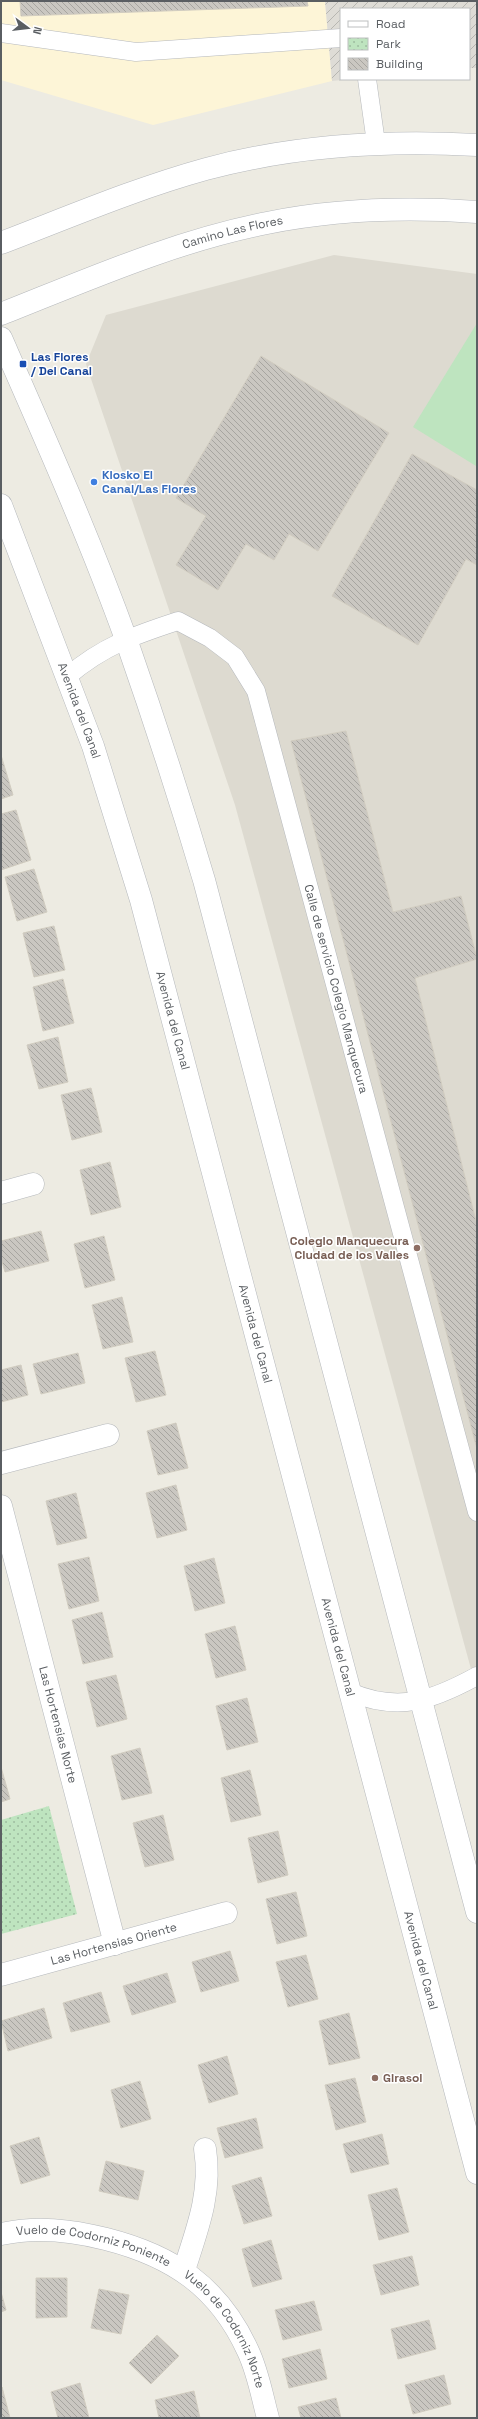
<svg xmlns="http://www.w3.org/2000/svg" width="478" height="2419" font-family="'Space Grotesk',sans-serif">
<defs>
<pattern id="industrial-furrows" width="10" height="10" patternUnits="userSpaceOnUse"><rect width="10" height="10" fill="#dedcd6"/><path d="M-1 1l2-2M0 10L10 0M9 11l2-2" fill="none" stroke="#b7b6b1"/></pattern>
<pattern id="park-dots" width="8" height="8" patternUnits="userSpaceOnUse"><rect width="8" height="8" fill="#bee4bf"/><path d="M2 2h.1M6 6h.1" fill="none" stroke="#9dbc9f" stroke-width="1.8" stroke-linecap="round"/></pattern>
<pattern id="building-back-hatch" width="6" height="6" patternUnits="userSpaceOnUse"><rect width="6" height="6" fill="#cac7c1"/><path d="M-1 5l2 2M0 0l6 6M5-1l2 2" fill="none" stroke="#a7a5a0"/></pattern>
</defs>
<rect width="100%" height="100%" fill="#edebe2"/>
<path fill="#fdf5d7" d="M1,1H325L332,81L153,125L1,80Z"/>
<path fill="url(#industrial-furrows)" d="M325,1H477V68H469V9H341V79H352L332,81Z"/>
<path fill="#dddad0" d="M334,255L477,274V1691L235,805L86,364L106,315Z"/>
<path fill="url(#park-dots)" d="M49,1806L77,1914L1,1934V1820Z"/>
<path fill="#bee4bf" d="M477,323V464L476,466L413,427Z"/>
<g fill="url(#building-back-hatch)" stroke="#d1ccc0">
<path d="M20,1H307L308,6L21,16Z"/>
<path d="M261,356L389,433L318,551L289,534L274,560L246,544L218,590L176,565L206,516L176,498Z"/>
<path d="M412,454L477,490V565L466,559L418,645L332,596Z"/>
<path d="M346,731L393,912L461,896L477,959L415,978L477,1225V1449L291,741Z"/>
<path d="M1,755L13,795L1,799Z"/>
<path d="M16,810L31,860L1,870V814Z"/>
<path d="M34,869L47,912L17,921L5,877Z"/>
<path d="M54,926L65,970L34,977L23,933Z"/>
<path d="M63,979L74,1023L43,1031L33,987Z"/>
<path d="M58,1037L68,1082L39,1089L27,1045Z"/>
<path d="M91,1088L102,1132L72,1140L61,1095Z"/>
<path d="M110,1162L121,1207L91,1215L80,1170Z"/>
<path d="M41,1231L49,1261L5,1272L1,1258V1241Z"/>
<path d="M104,1236L115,1280L85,1288L74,1244Z"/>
<path d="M122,1297L133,1342L103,1349L92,1305Z"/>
<path d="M155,1351L166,1395L136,1402L125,1358Z"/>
<path d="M78,1353L85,1383L41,1394L33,1364Z"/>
<path d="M21,1365L28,1395L1,1402V1370Z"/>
<path d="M176,1423L188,1468L158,1475L147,1431Z"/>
<path d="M176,1485L187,1530L157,1538L146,1493Z"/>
<path d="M76,1493L87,1538L57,1545L46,1501Z"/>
<path d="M89,1557L99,1601L69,1609L58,1564Z"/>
<path d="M214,1558L225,1603L195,1611L184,1566Z"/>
<path d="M102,1612L113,1657L83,1664L72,1620Z"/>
<path d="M235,1626L246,1670L216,1678L205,1634Z"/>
<path d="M116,1675L127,1719L97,1727L86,1682Z"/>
<path d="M247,1698L258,1742L227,1750L216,1706Z"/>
<path d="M140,1748L152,1793L122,1800L111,1756Z"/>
<path d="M1,1767L10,1799L1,1802Z"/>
<path d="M250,1770L261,1815L231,1822L221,1778Z"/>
<path d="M163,1815L174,1860L145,1867L133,1823Z"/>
<path d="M278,1831L288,1875L258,1883L248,1838Z"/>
<path d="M296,1892L307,1936L277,1944L266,1899Z"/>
<path d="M230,1951L239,1981L201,1992L192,1962Z"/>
<path d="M306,1955L318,1999L288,2007L276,1962Z"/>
<path d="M167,1973L176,2002L132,2015L123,1986Z"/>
<path d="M101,1992L110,2022L71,2032L63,2003Z"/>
<path d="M44,2008L52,2038L8,2051L1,2021Z"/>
<path d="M349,2013L360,2058L329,2065L319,2021Z"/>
<path d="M227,2056L238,2094L209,2103L198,2065Z"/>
<path d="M355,2078L366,2122L336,2130L325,2085Z"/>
<path d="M140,2081L151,2119L121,2128L111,2090Z"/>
<path d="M256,2118L263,2148L225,2158L217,2128Z"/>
<path d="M382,2134L389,2164L351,2173L343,2144Z"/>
<path d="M39,2137L50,2175L21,2184L10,2146Z"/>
<path d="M106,2161L144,2171L138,2200L99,2191Z"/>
<path d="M261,2177L272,2216L244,2224L232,2186Z"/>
<path d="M397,2188L409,2232L379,2240L368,2195Z"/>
<path d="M271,2240L282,2279L253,2287L242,2249Z"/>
<path d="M412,2256L419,2285L381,2295L373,2265Z"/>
<path d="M36,2278H67V2317L36,2318Z"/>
<path d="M99,2289L129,2295L121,2334L91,2328Z"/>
<path d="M1,2292L6,2310L1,2312Z"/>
<path d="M314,2301L322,2330L283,2340L275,2310Z"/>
<path d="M429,2320L436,2349L398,2359L391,2329Z"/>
<path d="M157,2335L179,2356L151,2384L129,2363Z"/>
<path d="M320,2349L327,2379L289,2388L282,2359Z"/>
<path d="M444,2375L451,2404L413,2414L405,2385Z"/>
<path d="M80,2383L89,2418H58L51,2392Z"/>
<path d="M2,2387L10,2418H1Z"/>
<path d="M194,2391L200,2418H159L155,2400Z"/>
<path d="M336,2398L341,2418H301L298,2407Z"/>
</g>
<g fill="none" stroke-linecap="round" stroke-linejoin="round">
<defs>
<g id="service">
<path d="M1,33L136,52L341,38"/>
<path d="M367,79L376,143"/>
<path id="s1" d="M68,676C103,646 135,635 178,621L210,638L235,657L256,691L477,1512"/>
<path d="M350,1692C399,1713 433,1700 477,1676"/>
</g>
<g id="minor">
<path d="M1,1193L33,1184"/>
<path d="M1,1463L108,1435"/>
<path id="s2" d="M1,1506L115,1944"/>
<path id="s3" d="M1,1975L226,1913"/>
<path id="s4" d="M1,2234C37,2226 71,2230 106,2239C173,2256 219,2287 248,2351C258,2372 262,2396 268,2418"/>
<path d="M184,2270C197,2230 212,2192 205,2149"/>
</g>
<g id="tertiary">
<path d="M1,243C69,217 137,188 206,169C295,145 386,140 477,145"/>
<path id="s5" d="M1,314C87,280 175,241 267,223C336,209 406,207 477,212"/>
<path d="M1,338C45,438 89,537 126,639C154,719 180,799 204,880L477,1912"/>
<path id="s6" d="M1,505L93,746L141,900L477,2173"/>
</g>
</defs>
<use href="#service" stroke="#b5b8bc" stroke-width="19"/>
<use href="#minor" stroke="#b5b8bc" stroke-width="23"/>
<use href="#tertiary" stroke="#b5b8bc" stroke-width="23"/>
<use href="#service" stroke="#fff" stroke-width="18"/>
<use href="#minor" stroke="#fff" stroke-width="22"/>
<use href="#tertiary" stroke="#fff" stroke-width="22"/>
</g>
<rect fill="#1a4fb4" stroke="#fff" stroke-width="1.5" x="19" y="360" width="8" height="8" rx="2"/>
<circle fill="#3f7fe0" stroke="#fff" stroke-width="1.5" cx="94" cy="482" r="4"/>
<g fill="#8d6e63" stroke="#fff" stroke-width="1.5">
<circle cx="417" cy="1248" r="4"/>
<circle cx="375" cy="2078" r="4"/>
</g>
<g text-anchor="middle" stroke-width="3" stroke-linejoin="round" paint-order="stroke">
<g font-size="12" fill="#5a5e62" stroke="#fff">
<text dy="4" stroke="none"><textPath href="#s5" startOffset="246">Camino Las Flores</textPath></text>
<text dy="4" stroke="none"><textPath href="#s6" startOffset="220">Avenida del Canal</textPath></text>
<text dy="4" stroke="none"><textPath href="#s1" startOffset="540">Calle de servicio Colegio Manquecura</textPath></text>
<text dy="4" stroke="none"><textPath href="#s6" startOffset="544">Avenida del Canal</textPath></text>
<text dy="4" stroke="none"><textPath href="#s6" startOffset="868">Avenida del Canal</textPath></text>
<text dy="4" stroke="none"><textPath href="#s6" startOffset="1192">Avenida del Canal</textPath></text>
<text dy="4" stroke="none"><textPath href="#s2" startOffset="226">Las Hortensias Norte</textPath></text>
<text dy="4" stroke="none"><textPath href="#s3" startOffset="117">Las Hortensias Oriente</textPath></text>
<text dy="4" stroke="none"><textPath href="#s6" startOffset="1516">Avenida del Canal</textPath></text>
<text dy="4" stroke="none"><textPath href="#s4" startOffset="95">Vuelo de Codorniz Poniente</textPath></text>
<text dy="4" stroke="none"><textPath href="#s4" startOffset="263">Vuelo de Codorniz Norte</textPath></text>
</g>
<g font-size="12" font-weight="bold" fill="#164399" stroke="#fff" text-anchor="start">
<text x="31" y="361">Las Flores<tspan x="31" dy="14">/ Del Canal</tspan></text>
</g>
<g font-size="12" font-weight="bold" fill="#366cbe" stroke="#fff" text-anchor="start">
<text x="102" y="479">Kiosko El<tspan x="102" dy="14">Canal/Las Flores</tspan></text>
</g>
<g font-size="12" font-weight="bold" fill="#785e54" stroke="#fff" text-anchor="end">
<text x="409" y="1245">Colegio Manquecura<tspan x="409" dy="14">Ciudad de los Valles</tspan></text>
<text x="383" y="2082" text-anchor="start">Girasol</text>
</g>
</g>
<rect width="478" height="2419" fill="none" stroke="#5a5e62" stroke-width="4"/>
<rect x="340" y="8" width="130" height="72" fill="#ffffff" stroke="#bdbfc0"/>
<rect x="348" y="21" width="20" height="6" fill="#ffffff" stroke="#bdbfc0"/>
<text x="376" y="28" font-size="12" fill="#5a5e62">Road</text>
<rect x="348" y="38" width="20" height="12" fill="url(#park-dots)" stroke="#bdbfc0"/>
<text x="376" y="48" font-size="12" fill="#5a5e62">Park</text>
<rect x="348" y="58" width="20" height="12" fill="url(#building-back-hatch)" stroke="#bdbfc0"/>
<text x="376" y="68" font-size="12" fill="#5a5e62">Building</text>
<g transform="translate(28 28) rotate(105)" stroke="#ffffff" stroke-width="3" paint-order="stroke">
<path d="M0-3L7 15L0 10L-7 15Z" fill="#5a5e62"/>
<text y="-6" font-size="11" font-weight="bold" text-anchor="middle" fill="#5a5e62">N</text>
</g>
</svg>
